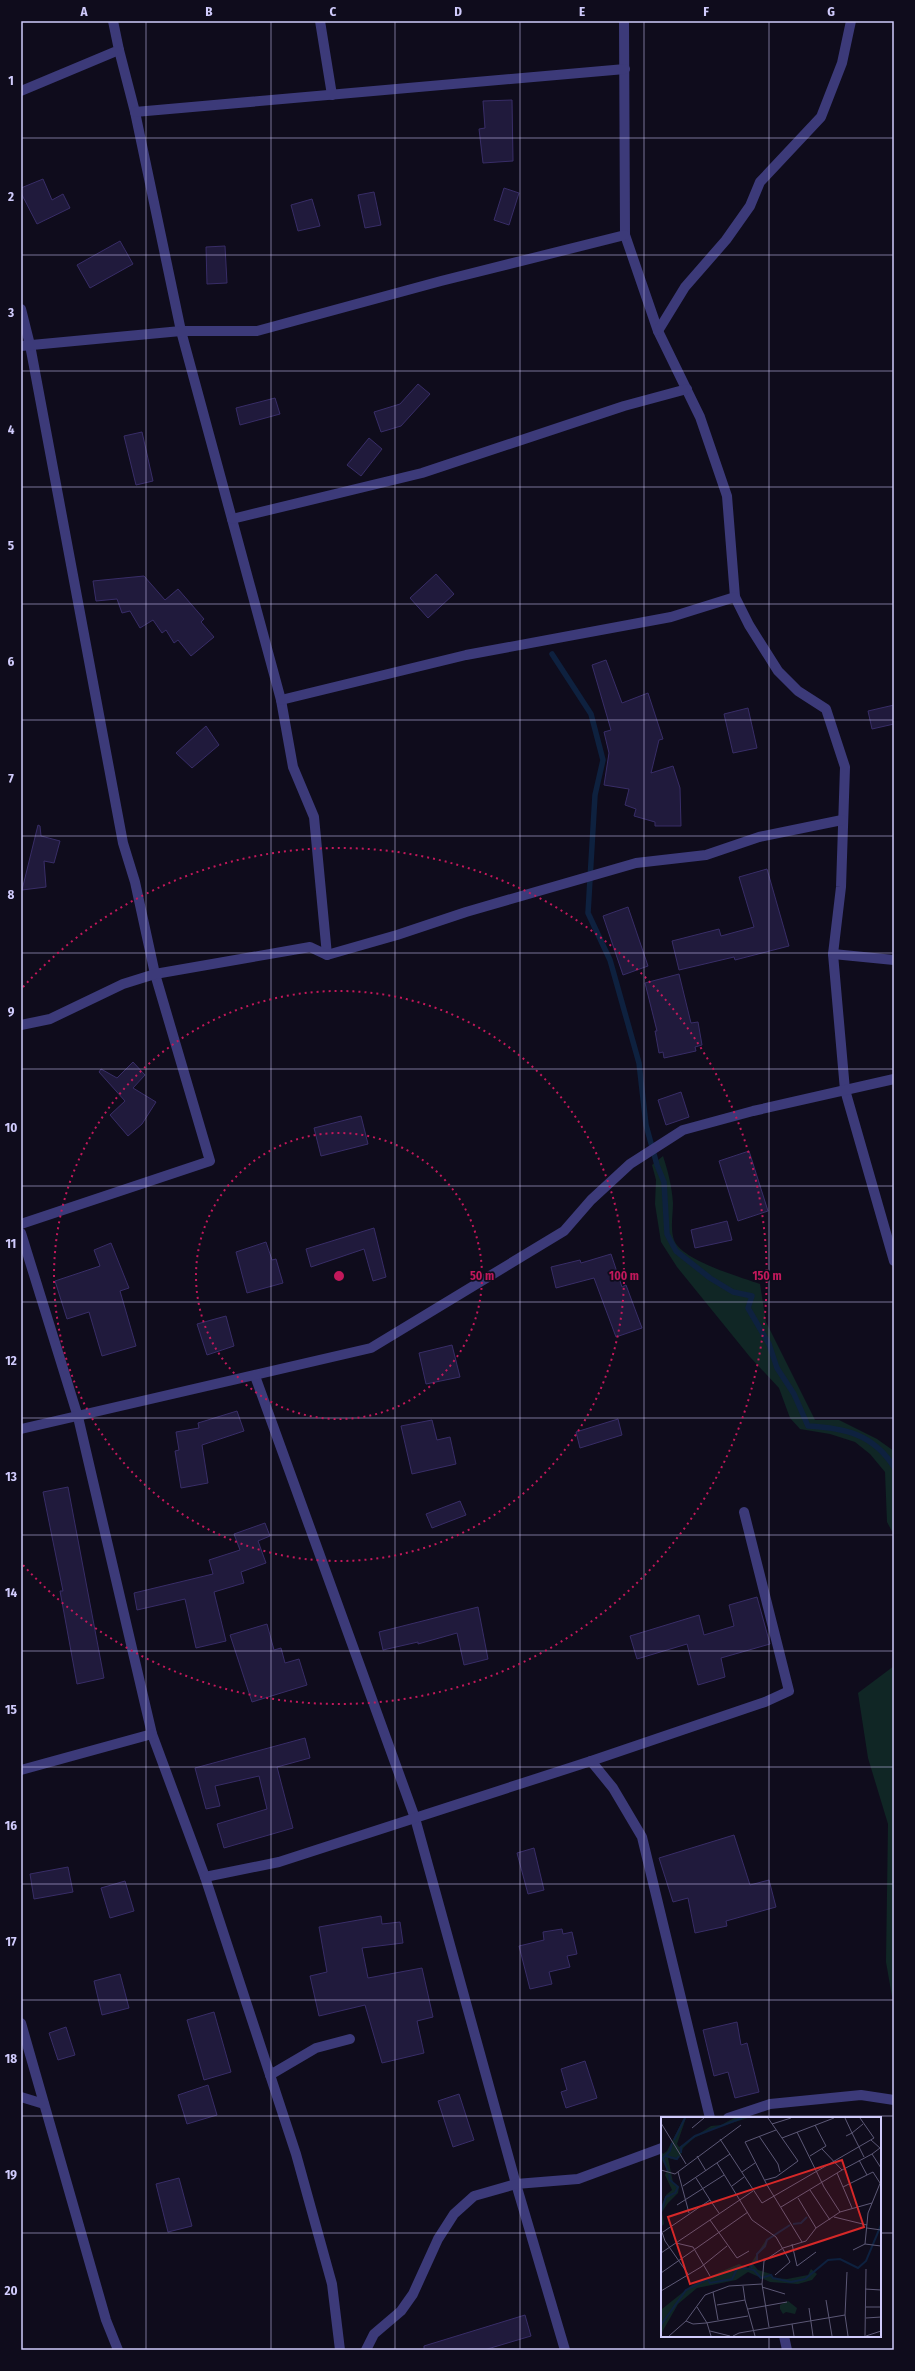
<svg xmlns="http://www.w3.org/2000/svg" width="915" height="2371" font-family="'Fira Sans Condensed',sans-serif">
<rect width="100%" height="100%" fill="#0f0c1c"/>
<g fill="#102625">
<path d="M663,1156C668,1171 672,1187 673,1203C673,1215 670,1228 674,1240C681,1260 740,1277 760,1284L766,1322L815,1420H839L877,1439L894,1451V1535L887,1522L885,1472L870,1454L855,1442L830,1434L800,1429L790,1418L779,1388L750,1357L677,1267L661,1242L655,1204L656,1180L652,1165Z"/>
<path d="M894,1666V2008L886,1962L888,1824L868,1758L858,1693Z"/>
</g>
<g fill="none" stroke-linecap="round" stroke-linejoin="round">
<path stroke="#0e213f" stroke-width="5.5" d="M552,654L591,714L603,760L595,795L588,913L610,960L639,1063L646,1125L657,1165L664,1182L667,1234L676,1251L710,1278L733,1292L752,1296L748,1308L769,1344L777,1368L794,1394L808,1426C845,1428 873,1434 894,1467"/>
</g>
<g fill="#201a3c" stroke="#382d67">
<path d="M512,100L513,161L483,163L479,129L485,128L483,101Z"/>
<path d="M43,179L52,200L63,194L70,208L37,224L21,193V188Z"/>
<path d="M504,188L519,193L509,225L494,220Z"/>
<path d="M374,192L381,225L365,228L358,195Z"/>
<path d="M312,199L320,226L298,231L291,205Z"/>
<path d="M120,241L133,264L90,288L77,265Z"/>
<path d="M225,246L227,283L207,284L206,247Z"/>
<path d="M418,384L430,394L401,426L381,432L374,412L400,404Z"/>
<path d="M275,398L280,414L240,425L236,408Z"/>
<path d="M142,432L153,481L136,485L124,436Z"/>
<path d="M369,438L382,449L361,476L347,465Z"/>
<path d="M436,574L454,594L428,618L410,598Z"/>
<path d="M144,576L165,600L178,589L204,619L201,622L214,637L191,656L178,640L174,643L166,630L162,633L153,620L140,628L130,611L122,613L117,599L96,601L93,581Z"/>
<path d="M606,660L622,703L648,693L663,739L659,740L651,773L673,766L680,788L681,826H655V822L634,816L636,809L625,805L629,789L604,785L609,753L604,732L611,730L592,665Z"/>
<path d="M894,705V724L872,729L868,711Z"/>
<path d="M748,708L757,748L733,753L724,714Z"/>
<path d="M206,726L219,745L192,768L176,753Z"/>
<path d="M38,825L40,826L41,836L60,841L54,863L44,861L46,887L22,890Z"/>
<path d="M767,869L789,946L735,960L734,957L679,970L672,941L719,929L721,936L754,927L739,877Z"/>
<path d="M628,907L648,966L623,975L603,916Z"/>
<path d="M679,974L691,1023L698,1022L702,1045L695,1047L696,1051L664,1058L663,1052L659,1053L655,1031H657L645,983Z"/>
<path d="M133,1062L145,1075L133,1088L156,1102L142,1124L128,1136L110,1115L125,1101L99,1072L101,1069L117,1078Z"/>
<path d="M681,1092L689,1117L666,1125L658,1100Z"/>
<path d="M361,1116L368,1144L321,1156L314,1128Z"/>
<path d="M749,1151L768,1211L738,1221L719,1161Z"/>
<path d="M727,1221L732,1240L695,1248L691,1230Z"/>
<path d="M374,1228L386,1277L373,1281L364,1249L311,1267L306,1249Z"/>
<path d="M266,1242L272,1260L276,1259L283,1283L247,1293L236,1252Z"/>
<path d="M111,1243L129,1288L120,1291L136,1346L102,1356L89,1312L67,1319L55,1281L100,1266L94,1250Z"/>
<path d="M611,1254L622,1287L626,1285L642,1328L616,1337L594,1278L556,1288L551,1267L580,1260L581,1263Z"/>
<path d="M226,1316L234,1346L207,1355L197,1324Z"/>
<path d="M452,1345L460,1377L426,1384L419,1353Z"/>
<path d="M237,1411L244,1431L202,1445L208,1483L181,1488L175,1451L179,1450L176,1432L199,1428L198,1423Z"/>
<path d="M618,1419L622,1435L580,1448L576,1432Z"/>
<path d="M432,1420L437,1440L450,1437L456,1464L412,1474L401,1426Z"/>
<path d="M68,1487L104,1678L77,1684L60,1591H63L43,1492Z"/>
<path d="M460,1501L466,1515L432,1528L426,1514Z"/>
<path d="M265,1523L270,1536L258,1541L266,1563L241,1572L244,1583L214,1592L226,1641L196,1648L185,1599L137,1610L134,1593L213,1574L209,1560L240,1550L234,1534Z"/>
<path d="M757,1597L770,1644L721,1658L725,1677L698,1685L687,1644L637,1659L630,1636L699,1615L704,1635L734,1626L729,1605Z"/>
<path d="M478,1607L488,1659L464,1665L457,1633L418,1644V1642L383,1650L379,1632Z"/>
<path d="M267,1624L274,1650L281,1648L285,1663L299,1659L307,1685L252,1702L230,1635Z"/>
<path d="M305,1738L310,1758L277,1767L293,1828L224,1848L217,1824L267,1809L259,1776L215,1786L220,1806L206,1809L195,1768Z"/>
<path d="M734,1835L750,1885L769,1880L776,1907L726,1921L727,1926L695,1933L688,1898L673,1902L659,1858Z"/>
<path d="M534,1848L544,1890L528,1894L517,1853Z"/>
<path d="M68,1867L73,1892L34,1899L30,1874Z"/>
<path d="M125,1881L134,1911L110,1918L101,1888Z"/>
<path d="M381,1916L382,1924L400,1922L403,1943L362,1948L368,1978L422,1968L433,2017L417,2021L424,2053L382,2063L365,2005L319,2016L310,1976L327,1972L319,1927Z"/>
<path d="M562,1929L563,1934L572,1932L577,1954L567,1956L570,1967L549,1972L552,1984L530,1989L519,1946L544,1940L543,1932Z"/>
<path d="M120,1974L129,2008L102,2015L94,1981Z"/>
<path d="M214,2012L231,2072L204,2080L187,2020Z"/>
<path d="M737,2022L741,2045L747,2043L759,2092L735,2098L728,2072L714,2076L703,2030Z"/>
<path d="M66,2027L75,2055L58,2060L49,2033Z"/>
<path d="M585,2061L597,2098L566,2108L561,2092L567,2090L561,2069Z"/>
<path d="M208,2085L217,2115L187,2124L178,2095Z"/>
<path d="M459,2094L474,2140L453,2147L438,2101Z"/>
<path d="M179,2178L192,2226L168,2232L156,2184Z"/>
<path d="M525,2315L531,2336L484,2350H424V2346Z"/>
</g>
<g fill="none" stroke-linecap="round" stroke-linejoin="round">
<g stroke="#3c3a79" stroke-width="10">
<path d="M320,21L332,95"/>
<path d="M624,21L625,235L658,331L700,417L727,496L735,597L749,625L778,671L798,691L826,709L845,767L841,887L833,954L845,1090L894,1261"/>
<path d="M119,50L135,112L181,331L281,700L293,767L314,817L327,955"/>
<path d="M21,91L119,50L113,21"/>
<path d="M135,112L625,69"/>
<path d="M21,309L30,345L123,843L135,882L155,974L210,1161L21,1224"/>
<path d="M658,331L685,287L726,240L750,206L760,182L821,117L842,63L851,21"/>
<path d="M21,346L181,331H257L441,281L625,235"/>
<path d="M232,519L422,473L624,406L687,389"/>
<path d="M281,700L466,655L671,617L735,597"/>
<path d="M833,954L894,960"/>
<path d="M21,1025L50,1019L123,984L155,974L310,947L327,955L397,935L466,912L636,863L706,855L759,837L842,820"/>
<path d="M21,1233L78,1417L152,1734L205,1877L296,2154L332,2284L340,2350"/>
<path d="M255,1376L415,1818L516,2184L565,2350"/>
<path d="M21,1429L371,1348L564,1231L591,1200L630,1164L683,1130L753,1111L894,1079"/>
<path d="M591,1761L613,1788L642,1837L710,2118"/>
<path d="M21,1770L152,1734"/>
<path d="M205,1877L279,1862L591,1761L765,1702L789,1691L744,1512"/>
<path d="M21,2023L106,2320L118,2350"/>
<path d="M270,2075L316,2048L350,2039"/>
<path d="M21,2097L44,2104"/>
<path d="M728,2118L770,2104L861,2095L894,2100"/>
<path d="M784,2336L787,2350"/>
<path d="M366,2350L374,2334L401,2311L413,2294L438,2239L454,2214L474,2196L516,2184L578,2179L662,2148"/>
</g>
</g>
<path fill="none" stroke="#d0cbfc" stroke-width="1" stroke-opacity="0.55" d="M146,21V2350M271,21V2350M395,21V2350M520,21V2350M644,21V2350M769,21V2118M21,138H894M21,255H894M21,371H894M21,487H894M21,604H894M21,720H894M21,836H894M21,953H894M21,1069H894M21,1186H894M21,1302H894M21,1418H894M21,1535H894M21,1651H894M21,1767H894M21,1884H894M21,2000H894M21,2116H894M21,2233H662M880,2233H894M769,2336V2350"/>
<g fill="none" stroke="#c2185b" stroke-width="2" stroke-dasharray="2 4">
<circle cx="339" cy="1276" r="143"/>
<circle cx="339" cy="1276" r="285"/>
<path d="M23 987A428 428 0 1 1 23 1565"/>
</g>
<g transform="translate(661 2117)">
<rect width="220" height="220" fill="#0f0c1c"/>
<path d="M23,1H25L16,27L18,30L50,9L60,8L73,1H87L54,11L33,21L22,31L19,40L15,43L7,41L12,65L18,70L17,76L7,86L1,95L3,107L0,110V90L5,78L11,73L4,58L6,53L0,41V34L2,37L6,34ZM111,119L106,122L105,130L97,137L96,144L92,147L97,153L110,157L113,161L126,162L147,158L150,152L156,157L151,163L137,167L109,165L87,155L75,163L36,171L17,187L0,217L1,192L31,168L59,155L78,147L87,151L105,123ZM127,184L136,191L134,197L125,195L122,197L119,192V188Z" fill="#102625"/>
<path fill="none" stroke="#0e213f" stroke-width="2" d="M13,23L24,1M20,36V30L34,19L81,1M5,39L16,42L18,39M7,54L2,41L9,34L11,26M0,95L5,80L14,76L17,70L9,63L8,57M132,107L140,106L146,100M91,151L90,148L96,143V137L104,129L106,123L129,108M0,208L25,173L47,162L49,166L71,162L77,150L93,153L100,161L110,158L112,161L130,165L144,162L167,143L179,142L197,151L205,144L220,108"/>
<path fill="none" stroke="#5c5876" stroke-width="1" d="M184,1L191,16L185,19M0,6L25,47M111,7L130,1M202,7L191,16L203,40M31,11L43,1M115,13L84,25L106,68L141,125M136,15L163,70L179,95M98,19L117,47L119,55M121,21L173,1M59,22L101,86L213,21L199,1M210,23L219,31L211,37L220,51M161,32L181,53L211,37M36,39L45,54M149,39L165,29L154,8M198,43L206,58M56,46L91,103L115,120L127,141L129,145L114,158M0,53L14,57L80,8M17,55L28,96M81,55L94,46M176,56L191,91M35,61L49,83M104,63L115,60L137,44L107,1M22,69L69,37M71,69L83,60M182,70L212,55L219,66M149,73L169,103M137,81L155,111M16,88L63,58M120,90L181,53M173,100L206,108M49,103L76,141L88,134M206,111L220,113M0,112L4,124L27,157M2,115L49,83L58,96M15,126L32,130L49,159M131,127L136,149L155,135M204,127L220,129M192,133L204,127L207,96L220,64M0,136L92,74M186,155L184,198L187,219M0,156L87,95M82,169L84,183M101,170L124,177M204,172L220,173M0,174L40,150L66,129M52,175L57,203M165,183L171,219M56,188L84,183L94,219M36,190L46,206L50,219M205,190H220M148,191L152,219M87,192L126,185M205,201L220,200M25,204L32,207L45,206L87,199M131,207L133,219M108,210L101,167L103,144L122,131L145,124L155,111L179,95L211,86M49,214L69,219M8,219L25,204L44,178L68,169L101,167M72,219L78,216L184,198M204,219L205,152M205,219L220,214"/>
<path fill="#d62828" fill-opacity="0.15" stroke="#d62828" stroke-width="2" d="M181,43L203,110L29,167L7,100Z"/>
<rect width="220" height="220" fill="none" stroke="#d0cbfc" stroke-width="2"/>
</g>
<circle cx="339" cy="1276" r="6" fill="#c2185b" stroke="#0f0c1c" stroke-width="2"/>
<g font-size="12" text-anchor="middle" font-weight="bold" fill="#c2185b" stroke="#0f0c1c" stroke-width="3.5" stroke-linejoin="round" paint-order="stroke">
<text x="482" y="1280">50 m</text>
<text x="624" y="1280">100 m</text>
<text x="767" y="1280">150 m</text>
</g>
<rect width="915" height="2371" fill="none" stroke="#0f0c1c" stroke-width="44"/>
<rect x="22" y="22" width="871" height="2327" fill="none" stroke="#d0cbfc" stroke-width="1.5"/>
<g font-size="13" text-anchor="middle" font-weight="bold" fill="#d0cbfc">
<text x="84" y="16">A</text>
<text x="209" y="16">B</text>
<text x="333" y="16">C</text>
<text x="458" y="16">D</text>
<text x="582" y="16">E</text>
<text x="706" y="16">F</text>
<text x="831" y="16">G</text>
<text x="11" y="85">1</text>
<text x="11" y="201">2</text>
<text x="11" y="317">3</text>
<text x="11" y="434">4</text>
<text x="11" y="550">5</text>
<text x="11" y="666">6</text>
<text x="11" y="783">7</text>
<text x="11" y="899">8</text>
<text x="11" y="1016">9</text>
<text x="11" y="1132">10</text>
<text x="11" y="1248">11</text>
<text x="11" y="1365">12</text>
<text x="11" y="1481">13</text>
<text x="11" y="1597">14</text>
<text x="11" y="1714">15</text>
<text x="11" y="1830">16</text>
<text x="11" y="1946">17</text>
<text x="11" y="2063">18</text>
<text x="11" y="2179">19</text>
<text x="11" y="2295">20</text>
</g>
</svg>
